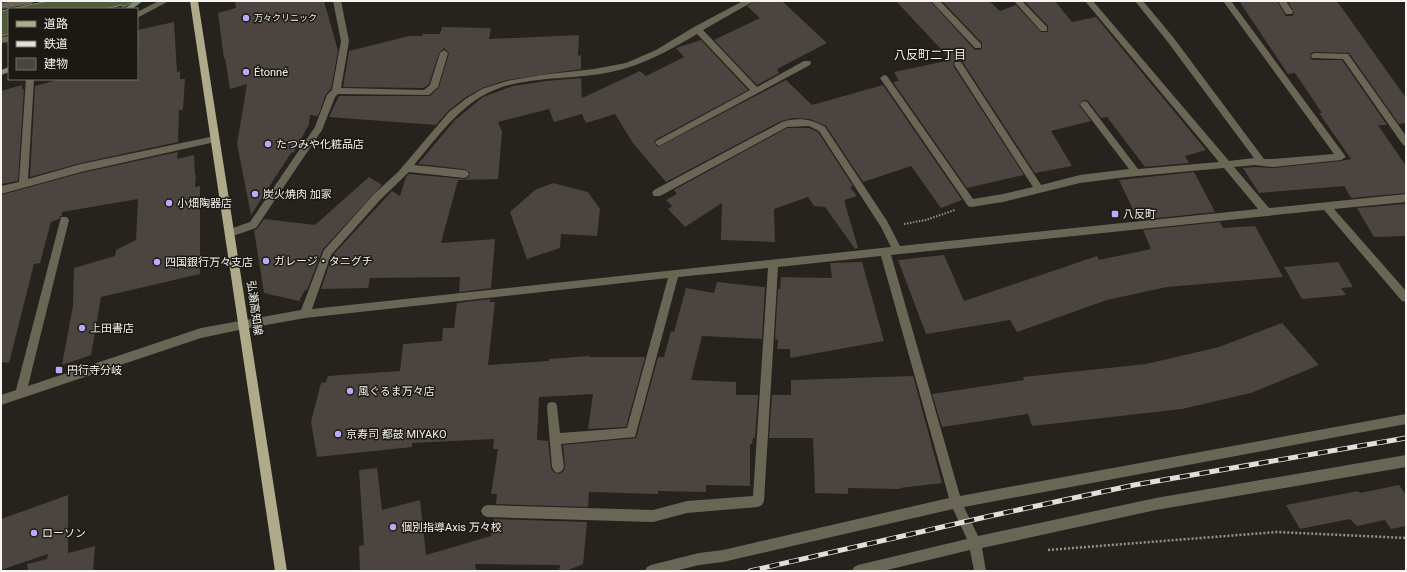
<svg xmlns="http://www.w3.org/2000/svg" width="1407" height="572" font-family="Roboto,'Noto Sans JP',sans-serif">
<rect width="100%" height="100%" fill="#26221d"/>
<path fill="#4e5d3b" stroke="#808a71" d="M48,1H135L123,7L122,5L105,9H9V34L1,36V11Z"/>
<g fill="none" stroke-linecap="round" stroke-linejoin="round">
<g fill="#808a71" fill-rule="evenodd">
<path d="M135,1H143L132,9H124Z"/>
<path d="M9,67V72L1,75V70Z"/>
</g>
</g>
<g fill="#4b4441">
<path d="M235,1H324L338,51L331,89L326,94L318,116L310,115L309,124L294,152L291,153L251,215L237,144L247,84L230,89L225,58L224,59L218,13L236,8Z"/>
<path d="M755,1H782L827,43L777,69L779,73L757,85L714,40L760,18L747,6Z"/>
<path d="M896,1H930L975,50L982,49V43L942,1H989L1000,11L1016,5L1041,32H1048V26L1025,2L1055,1L1072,22L1096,17L1206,150L1185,156L1189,163L1145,167L1107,117L1101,118L1088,101L1084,100L1079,105L1091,121L1051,131L1072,166L1035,173L962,61L955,60L953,63L954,67L1024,175L967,188L893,82L899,81L894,72L951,60Z"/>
<path d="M1239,1H1277L1286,16H1292L1294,13L1288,1H1337L1406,98V123L1399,124L1349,53L1315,52L1311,53L1310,57L1312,60H1342L1387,125H1378L1406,166V193L1351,198L1344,186L1259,193L1243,168L1255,167L1273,168L1341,161L1351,159L1319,113H1322L1295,73L1288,74Z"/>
<path d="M174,22L177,72L180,71V79H185L183,110H179L178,142L81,163L30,177L35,86L61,79H139L138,30Z"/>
<path d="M442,27L491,28L489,39L579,35L578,56L581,55V69L507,80L482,88L466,97L448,111L436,125L329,117L339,96H430L439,87L449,53L444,48L439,53L429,84L423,88L343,87L349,51L409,36H422L423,34H440Z"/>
<path d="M701,40L748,90L655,140L654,143L658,147L786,80L812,105L883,85L962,200L941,208L911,166L863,182L826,126L810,119L793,118L781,121L666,182L633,143L615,114L586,123L582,114L554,122L549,109L498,122L502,132L498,179L458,180L441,243L495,239L491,288L459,292L460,277L370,278L368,288L321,289L332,256L392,191L400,196L406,177L409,174L464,179L468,178L470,173L464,169L418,164L455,120L483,97L513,86L546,81L581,78L582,98L640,71L646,76L684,57L676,48Z"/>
<path d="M22,85V90L24,89L18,181L1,184V91Z"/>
<path d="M787,128H809L818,132L853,186L850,187L857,196L844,200L858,248L855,249L825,207L814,206L808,197L774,209L775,242L721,240L722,203L685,227L668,209L672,206L666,200L677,194L674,190Z"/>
<path d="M178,152L177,159L194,155L195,175H196L195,187L200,186V274L101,297L91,355L62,365L73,306L74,268L115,256L116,250L136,240L138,199L62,212V216H60L59,219L51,222L40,263L34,264L9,363L1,362V195L81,173Z"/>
<path d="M1194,172L1215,212L1138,220L1119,180Z"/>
<path d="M369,177L382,185L323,249L307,290H305L299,301L264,293L254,230L257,229L264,219L315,225Z"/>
<path d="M553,183L588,192L600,209L597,236L561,234L560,248L527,259L510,212L535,190Z"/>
<path d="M1406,204V236L1374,237L1357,208Z"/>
<path d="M1220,222L1223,228L1255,226L1283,277L1167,287L1107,300L1017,332L1010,320L926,334L898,260L944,255L964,301L1097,256L1099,260L1151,249L1143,230Z"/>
<path d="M862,262L884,341L790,358V349H777L778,340L775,339L778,289H780L781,277L832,278L830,263Z"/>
<path d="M1338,262L1353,287L1341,288L1346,295L1302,299L1284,267Z"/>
<path d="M717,282L765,287L762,339L702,336L691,380L736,382V395H758L755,438H753L752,444H750V486L706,485V492L658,491V494L589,492L588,507L496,504L497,494H491L498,449H493L494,439L412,443V447L317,457L311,422L321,383L326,382L328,376L400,371L403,344L442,341L443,328H454L457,303L490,299V302H495L488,365L549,361V359L589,356V357H645L626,427L588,429L593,394L539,397L537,440L548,441L551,468L553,472L559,474L563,472L565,467L563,445L636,438L658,357H664L671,331L674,332L686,288L714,293Z"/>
<path d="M1282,323L1319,365L1251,393L1182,409L1032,426L1028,414L942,427L932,394L1024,380L1023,377L1146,364L1219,347Z"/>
<path d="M913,376L942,483L900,488L901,489L848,488V494L815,493L813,438H769L772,395H791V380Z"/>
<path d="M377,468L382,510L420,500L426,555L491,536L494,519L587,522L583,564L566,571H559L560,565L475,564L476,571H360L359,546L364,545L359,470Z"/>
<path d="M1399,485L1406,495V526L1391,529L1385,520L1357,526L1350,519L1300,529L1286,505L1358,491L1360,493Z"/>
<path d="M68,495V553L95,546L93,571H28L27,564L47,559L48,554L1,570V519Z"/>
</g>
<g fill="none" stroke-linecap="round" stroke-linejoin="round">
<path stroke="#95928e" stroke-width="2" stroke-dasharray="1.5 1.5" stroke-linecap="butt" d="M904,224L926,220L955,210"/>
<path stroke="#95928e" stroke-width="2.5" stroke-dasharray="2 2" stroke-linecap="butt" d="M1048,550L1277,532L1406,538"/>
<g fill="#696656" fill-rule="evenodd">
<path d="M15,1H35L31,4L1,9V3Z"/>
<path d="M159,1H169L137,18V12Z"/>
<path d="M333,1H341L349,41L341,88L424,90L430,85L440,53L444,50L448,53L438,87L429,95L338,94L335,97L322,130L256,228L230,237L227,236L225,233L227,230L250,222L315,127L327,95L332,90L341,41Z"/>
<path d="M743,1H754L703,30L757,87L804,61H810L811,63L810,65L659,146L655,143L656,141L750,90L697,34C670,50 642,66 611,72C570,81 520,74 482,96C454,113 435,140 414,165L464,170L467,171L469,174L467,177L464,178L409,172L380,200L331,255L312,309L891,247L881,227L819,131L809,126L787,127L660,196H654L652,193L654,190L782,122C797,117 812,119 825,127L887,221L900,246L1258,209L1224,168L1127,177L1080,183L1003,202L971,207L968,206L880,78L884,75L887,76L973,199L1003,194L1033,187L955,66L954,64L955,62H961L1041,185L1080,175L1129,169L1081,106L1080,104L1084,101L1087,102L1138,169L1219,162L1085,1H1093L1229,161L1254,158L1167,41L1135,1H1143L1173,37L1264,159H1273L1334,154L1223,1H1231L1346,157L1341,160L1273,167L1255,165L1234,167L1269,208L1406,194V202L1334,209L1406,291V302L1402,301L1324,210L891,255L960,496L1406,414V424L964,507L978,536L1156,498L1406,455V467L1156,510L982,548L986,571H974L970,550L883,571H852L854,567L858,565L967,539L953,509L723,562L699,565L675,571H645L647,567L651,565L699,553L723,550L949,498L881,256L778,267L764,501L762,505L758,507L687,513L653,522L487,517L483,515L481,511L483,507L487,505L653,510L687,501L753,496L768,268L678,277L635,437L561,444L564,467L562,471L558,473L554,471L552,467L547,407L548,403L552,402L556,403L557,407L560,433L627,428L668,278L305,318L244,329L201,338L1,405V395L16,390L61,217H67L69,220L28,386L201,328L301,310L324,250L374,194L398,172L449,112L467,98L482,89L507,81L541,75L594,69L626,63L656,50L694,27Z"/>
<path d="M931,1H940L981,44V48H975Z"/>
<path d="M1014,1H1022L1047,27V31H1041Z"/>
<path d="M1278,1H1286L1293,12L1292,14H1286Z"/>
<path d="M9,36V42L1,43V37Z"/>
<path d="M1315,53L1348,54L1406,136V146L1403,145L1343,59L1312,58L1311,56L1312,54Z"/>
<path d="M26,79H34L28,179L81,164L215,136L219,139L215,142L81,172L1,194V186L19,182Z"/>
</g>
<path fill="#afaa89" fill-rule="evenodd" d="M190,1H198L287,571H275Z"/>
<defs>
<path id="rail" d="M750,571L990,516L1134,485L1406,438"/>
</defs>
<use href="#rail" stroke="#e1dfda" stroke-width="5"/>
<use href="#rail" stroke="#1c1914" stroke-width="3.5" stroke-dasharray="10" stroke-linecap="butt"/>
</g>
<g fill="#b6acf8" stroke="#1c1914" stroke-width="1.5">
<circle cx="246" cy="18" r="4"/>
<circle cx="246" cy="72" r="4"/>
<circle cx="268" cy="144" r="4"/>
<circle cx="255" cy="194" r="4"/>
<circle cx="169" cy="203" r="4"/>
<rect x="1111" y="210" width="8" height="8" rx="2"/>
<circle cx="266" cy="261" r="4"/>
<circle cx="157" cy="262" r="4"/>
<circle cx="82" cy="328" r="4"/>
<rect x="55" y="366" width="8" height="8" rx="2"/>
<circle cx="350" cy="391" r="4"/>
<circle cx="338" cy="434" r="4"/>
<circle cx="393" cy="527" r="4"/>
<circle cx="34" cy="533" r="4"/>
</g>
<g text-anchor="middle" stroke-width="3" stroke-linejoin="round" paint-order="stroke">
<g font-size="9" fill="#f6f4f0" stroke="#1c1914" text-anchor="start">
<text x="254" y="21">万々クリニック</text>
</g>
<g font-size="11" fill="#f6f4f0" stroke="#1c1914" text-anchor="start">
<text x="254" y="76">Étonné</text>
<text x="276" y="148">たつみや化粧品店</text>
<text x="263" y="198">炭火焼肉 加家</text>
<text x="177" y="207">小畑陶器店</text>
<text x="1123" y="218">八反町</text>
<text x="274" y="265">ガレージ・タニグチ</text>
<text x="165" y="266">四国銀行万々支店</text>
<text x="90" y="332">上田書店</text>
<text x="67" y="374">円行寺分岐</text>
<text x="358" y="395">風ぐるま万々店</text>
<text x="346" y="438">京寿司 都鼓 MIYAKO</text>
<text x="401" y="531">個別指導Axis 万々校</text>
<text x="42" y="537">ローソン</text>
</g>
<g font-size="11" fill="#f6f4f0" stroke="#1c1914">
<text transform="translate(255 308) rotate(82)" y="4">弘瀬高知線</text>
</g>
<g font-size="12" fill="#f6f4f0" stroke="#1c1914">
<text x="930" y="59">八反町二丁目</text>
</g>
</g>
<rect width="1407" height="572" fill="none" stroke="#f6f4f0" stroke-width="4"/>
<rect x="8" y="8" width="130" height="72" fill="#1c1914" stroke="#73716c"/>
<rect x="16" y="21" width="20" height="6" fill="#afaa89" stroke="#73716c"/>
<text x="44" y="28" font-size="12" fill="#f6f4f0">道路</text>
<rect x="16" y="41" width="20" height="6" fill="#e1dfda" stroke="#73716c"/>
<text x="44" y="48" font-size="12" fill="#f6f4f0">鉄道</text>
<rect x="16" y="58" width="20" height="12" fill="#4b4441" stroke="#73716c"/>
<text x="44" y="68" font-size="12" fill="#f6f4f0">建物</text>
</svg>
